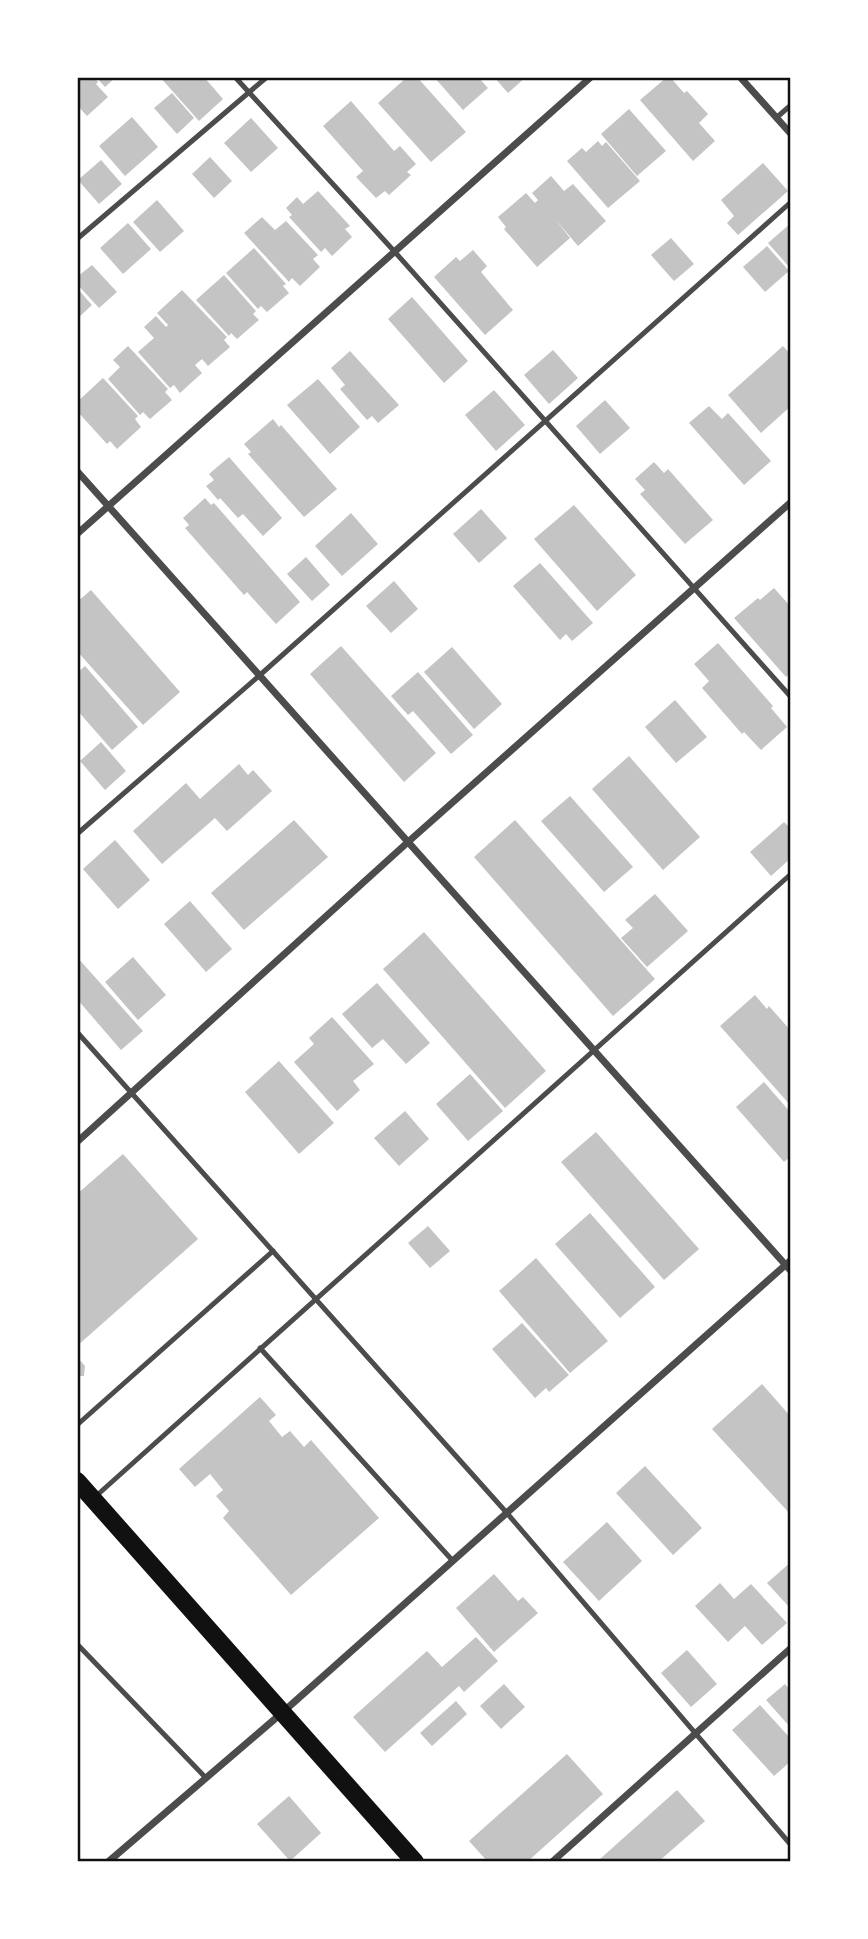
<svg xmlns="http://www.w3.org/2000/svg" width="868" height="1939" font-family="'Noto Serif',serif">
<rect width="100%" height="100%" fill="#fff"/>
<g fill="#c4c4c4">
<path d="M77,77H94L98,82L96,84L108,97L87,116L77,105Z"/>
<path d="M96,77H116L105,87Z"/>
<path d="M160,77H204L223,99L199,121Z"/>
<path d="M407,77H417L466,132L431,162L378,103Z"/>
<path d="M434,77H478L488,88L463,110Z"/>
<path d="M494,77H526L508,93Z"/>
<path d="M667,77H670L684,93L687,91L708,114L699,123L715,141L693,161L640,100Z"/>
<path d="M172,93L194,118L177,134L154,108Z"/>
<path d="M351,101L394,151L400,146L416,164L407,172L411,175L389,195L385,191L376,198L356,177L363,171L323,126Z"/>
<path d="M629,109L666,151L637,176L601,134Z"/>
<path d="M132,117L158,147L125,176L99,146Z"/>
<path d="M251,118L278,148L251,172L224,143Z"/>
<path d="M598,141L602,146L606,142L640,181L608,208L567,161L582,148L586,152Z"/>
<path d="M210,157L232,181L214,198L192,174Z"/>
<path d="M101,160L122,184L99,204L78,180Z"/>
<path d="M763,163L788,191L738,235L727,223L734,216L721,200Z"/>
<path d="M551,176L564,191L573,184L606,221L578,246L555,219L570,238L537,267L504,229L506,227L498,217L526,193L535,203L538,200L532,193Z"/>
<path d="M318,191L350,226L345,229L352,237L332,256L325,248L321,252L289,217L292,215L286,208L297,197L303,204Z"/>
<path d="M157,200L184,231L160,252L133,222Z"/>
<path d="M262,217L275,230L286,221L318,255L313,259L320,267L300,286L292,278L289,282L244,233Z"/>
<path d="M128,223L151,249L123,274L100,248Z"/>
<path d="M791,223V269L768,243Z"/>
<path d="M671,238L694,264L674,281L651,255Z"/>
<path d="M767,246L789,271L765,292L743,267Z"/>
<path d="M254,248L286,284L283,286L289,293L267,312L261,306L258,309L226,273Z"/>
<path d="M473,250L487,266L481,272L513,310L485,335L434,277L456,257L460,261Z"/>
<path d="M92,265L117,292L99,308L77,284V277Z"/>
<path d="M224,275L256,311L253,314L259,320L237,339L231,333L229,336L196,300Z"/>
<path d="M77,288L92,305L77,319Z"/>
<path d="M182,290L227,337L224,340L230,347L208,366L202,359L195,365L202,373L180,393L174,385L170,388L138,352L154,338L144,327L156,316L166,327L168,325L157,313Z"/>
<path d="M412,297L468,361L444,383L388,319Z"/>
<path d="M128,346L168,389L165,392L172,400L150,419L143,412L140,415L108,379L120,367L113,360Z"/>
<path d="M783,346L791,355V406L761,433L728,395Z"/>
<path d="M553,350L578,378L549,404L524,375Z"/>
<path d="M350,351L399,405L378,423L372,416L367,420L340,389L345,385L331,368Z"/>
<path d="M103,378L138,416L135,419L141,427L117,449L110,441L107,444L77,411V402Z"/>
<path d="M318,379L360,427L330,454L287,405Z"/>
<path d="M494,390L525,425L496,451L465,415Z"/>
<path d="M605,400L630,428L600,454L576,426Z"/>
<path d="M709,406L722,419L728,413L771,461L744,485L689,423Z"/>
<path d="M273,419L279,427L281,425L337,489L304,517L248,454L251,452L244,444Z"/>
<path d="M229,457L282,518L263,536L243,514L238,518L220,498L218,500L206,486L214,480L209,474Z"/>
<path d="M654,462L664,473L668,469L713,520L685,544L640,494L645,490L635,479Z"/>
<path d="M205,498L211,505L214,503L300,602L276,624L247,592L244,595L185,528L189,525L183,518Z"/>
<path d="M574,505L636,575L597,611L534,539Z"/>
<path d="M481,509L507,538L479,563L453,534Z"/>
<path d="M351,513L378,544L342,576L315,546Z"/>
<path d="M306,557L330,585L312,601L287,574Z"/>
<path d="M540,563L593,623L572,641L566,634L560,640L513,586Z"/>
<path d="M394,581L418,609L391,633L366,606Z"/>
<path d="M774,588L791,607V672L786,677L734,618L758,598L760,600Z"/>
<path d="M91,590L180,692L143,725L77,651V602Z"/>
<path d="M718,643L773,706L771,708L787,727L761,750L744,732L742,734L702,688L709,681L694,664Z"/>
<path d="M341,646L436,753L404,782L310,674Z"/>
<path d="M452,647L502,704L474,729L424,672Z"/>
<path d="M85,666L138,727L112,750L77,710V673Z"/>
<path d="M418,672L473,735L451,754L413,711L408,715L391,696Z"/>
<path d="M675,700L707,737L676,763L645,727Z"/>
<path d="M101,742L126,771L105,790L80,761Z"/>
<path d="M629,756L700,837L663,870L592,789Z"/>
<path d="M239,764L248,775L253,770L272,791L227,831L215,818L162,864L133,831L186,783L200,799Z"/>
<path d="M570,796L633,867L604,892L541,821Z"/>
<path d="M294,820L328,857L244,930L211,893Z"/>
<path d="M515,820L655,979L613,1016L474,857Z"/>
<path d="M784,822L791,829V858L771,876L750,852Z"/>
<path d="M115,840L150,880L118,909L83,869Z"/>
<path d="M655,894L688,931L647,967L621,938L633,928L625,920Z"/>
<path d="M190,901L232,949L206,972L164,924Z"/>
<path d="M424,932L546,1071L505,1108L383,969Z"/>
<path d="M77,957L143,1031L121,1050L77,999Z"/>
<path d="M133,957L166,995L138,1020L105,982Z"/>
<path d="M377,983L430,1043L406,1064L383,1039L372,1048L342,1014Z"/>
<path d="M755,995L767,1009L769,1006L791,1031V1106L720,1026Z"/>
<path d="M332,1017L374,1064L353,1081L360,1090L337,1111L294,1062L314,1044L309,1038Z"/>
<path d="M279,1061L334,1123L299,1154L245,1092Z"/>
<path d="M470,1074L503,1111L468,1141L436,1104Z"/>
<path d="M764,1082L791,1113V1156L784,1162L736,1107Z"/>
<path d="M405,1111L429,1139L399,1166L374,1138Z"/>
<path d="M596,1132L699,1249L664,1280L561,1162Z"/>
<path d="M123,1154L198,1239L77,1346V1194Z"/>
<path d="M590,1213L655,1287L620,1318L555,1244Z"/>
<path d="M428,1226L450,1251L430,1268L408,1243Z"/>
<path d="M536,1258L608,1341L570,1373L499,1291Z"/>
<path d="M522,1323L569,1375L549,1392L546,1388L535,1398L492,1349Z"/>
<path d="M77,1357L85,1366L84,1376H77Z"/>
<path d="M762,1384L791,1417V1515L712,1429Z"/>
<path d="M260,1397L276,1415L269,1421L282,1437L290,1431L304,1447L311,1440L379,1518L291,1595L223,1518L229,1511L216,1496L223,1490L210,1474L195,1487L179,1469Z"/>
<path d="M645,1466L702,1528L673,1555L616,1493Z"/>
<path d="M607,1522L642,1561L599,1601L563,1562Z"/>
<path d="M791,1562V1607L790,1608L767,1583Z"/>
<path d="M494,1574L518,1601L523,1597L538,1613L494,1652L456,1608Z"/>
<path d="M720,1583L734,1599L751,1584L787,1623L762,1645L745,1626L728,1642L695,1606Z"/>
<path d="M476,1637L498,1661L464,1692L459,1686L385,1752L353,1717L427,1651L442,1667Z"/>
<path d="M687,1650L717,1684L691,1707L661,1673Z"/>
<path d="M504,1684L525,1707L501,1729L480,1706Z"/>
<path d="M785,1684L791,1691V1728L766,1700Z"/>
<path d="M456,1701L467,1714L432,1746L420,1733Z"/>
<path d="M760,1705L791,1739V1761L774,1776L732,1730Z"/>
<path d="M567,1754L603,1794L527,1862H488L469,1841Z"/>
<path d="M677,1790L705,1821L658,1862H602L600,1859Z"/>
<path d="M289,1796L321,1833L290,1861L257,1824Z"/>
</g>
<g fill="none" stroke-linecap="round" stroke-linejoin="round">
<g stroke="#4c4c4c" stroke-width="5">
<path d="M235,77L394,251L791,697"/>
<path d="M776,118L791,105"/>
<path d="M77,239L267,77"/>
<path d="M77,834L260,675L791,202"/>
<path d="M77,1032L506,1512L791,1845"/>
<path d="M260,1348L452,1560"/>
<path d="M77,1425L273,1251"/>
<path d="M95,1497L791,874"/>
<path d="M77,1644L206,1778"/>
</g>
<g stroke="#4c4c4c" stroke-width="7">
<path d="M740,77L791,134"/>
<path d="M77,471L791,1271"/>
<path d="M77,534L591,77"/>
<path d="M77,1142L408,842L791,502"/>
<path d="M108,1862L283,1712L791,1260"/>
<path d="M552,1862L791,1648"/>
</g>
<path stroke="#111" stroke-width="18" d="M77,1481L415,1862"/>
</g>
<rect width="868" height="1939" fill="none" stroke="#ffffff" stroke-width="158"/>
<rect x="79" y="79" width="710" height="1781" fill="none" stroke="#111" stroke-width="2.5"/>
</svg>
